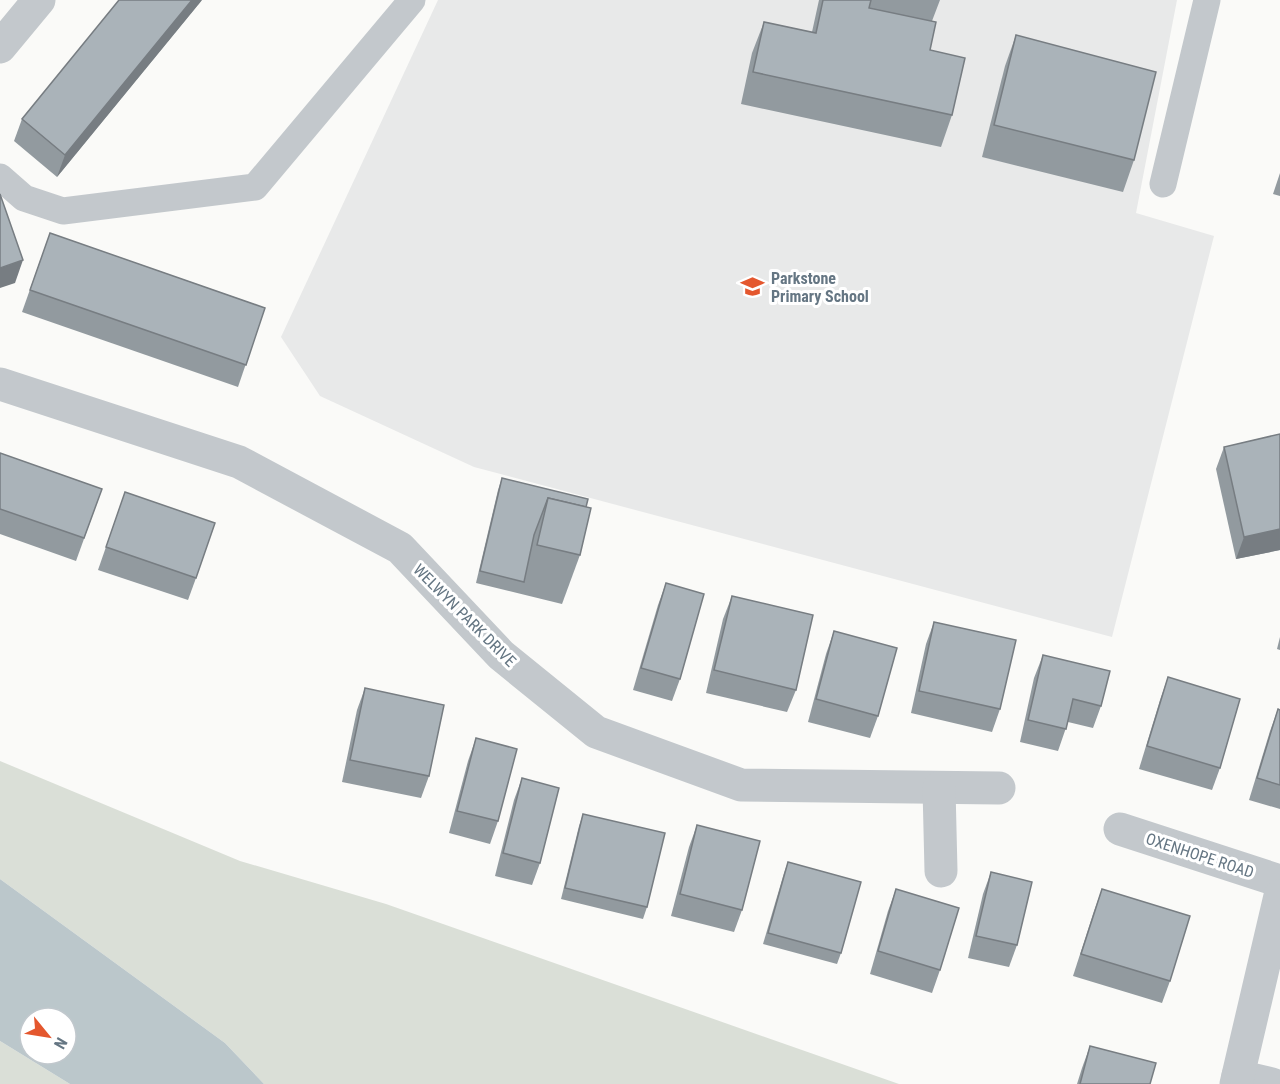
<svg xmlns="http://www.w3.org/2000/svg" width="1280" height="1084" font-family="'Roboto Condensed',sans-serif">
<rect width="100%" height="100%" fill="#fafaf8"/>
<path fill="#e8e9e9" d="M438,0H1177L1136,213L1214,236L1112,637L474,467L320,396L281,337Z"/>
<g fill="#dadfd7">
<path d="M0,761L240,861L386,904L899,1084H264L225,1043L0,879Z"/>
<path d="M0,1041L70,1084H0Z"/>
</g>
<path fill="#bbc7cb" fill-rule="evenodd" d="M0,879L225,1043L264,1084H70L0,1041ZM30,1018H66V1054H30Z"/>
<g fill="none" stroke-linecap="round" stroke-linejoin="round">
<g stroke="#c3c8cc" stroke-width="27">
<path d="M0,177L24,198L63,211L255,187L412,0"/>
<path d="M1163,184L1207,0"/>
</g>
<g stroke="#c3c8cc" stroke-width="33">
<path d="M0,47L39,0"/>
<path d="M0,384L239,462L400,548L501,655L596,732L741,785L999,788"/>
<path d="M939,788L941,871"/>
<path d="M1120,829L1280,881"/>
<path d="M1238,1076L1272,1084"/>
<path d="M1236,1084L1280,896"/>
</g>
</g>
<g fill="#929a9f">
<path d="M202,0L57,177L14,141L22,119Z"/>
<path d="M819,0H940L932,21L930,50L952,115L941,147L741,104L752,53L764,22L812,32Z"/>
<path d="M1016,35L1134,160L1123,192L982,157L1005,66Z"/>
<path d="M1280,173V196L1273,194Z"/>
<path d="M50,233L265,308L238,387L22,312Z"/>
<path d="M1280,434V550L1236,559L1216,469L1224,447Z"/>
<path d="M0,453L102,489L76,561L0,534Z"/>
<path d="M502,478L586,507L580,555L562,604L476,583L498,490Z"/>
<path d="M125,492L196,578L188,600L98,570Z"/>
<path d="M666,583L680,679L672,701L633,690L658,605Z"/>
<path d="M732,596L796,690L787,712L706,693L723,619Z"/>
<path d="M934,622L1000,709L992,732L911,713L926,644Z"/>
<path d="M834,631L878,716L870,738L808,722L826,654Z"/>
<path d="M1280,637V650L1277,649Z"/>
<path d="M1043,655L1101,706L1093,728L1068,722L1058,751L1020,742L1034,678Z"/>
<path d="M1168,677L1220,768L1212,790L1139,769L1160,700Z"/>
<path d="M365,688L429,776L421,798L342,782L357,710Z"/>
<path d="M1278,709L1280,710V809L1249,800L1270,731Z"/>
<path d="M476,738L498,821L490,844L449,833L468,761Z"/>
<path d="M522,778L540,863L532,885L495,876L514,800Z"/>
<path d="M583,814L647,907L643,919L561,899L579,826Z"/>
<path d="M697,825L742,910L734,932L671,916L689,847Z"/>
<path d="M788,862L841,953L837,964L763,944L784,873Z"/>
<path d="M991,872L1017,945L1009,967L968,958L983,894Z"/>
<path d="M896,889L940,970L932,993L870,974L888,911Z"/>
<path d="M1102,889L1170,981L1162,1003L1073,976L1094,911Z"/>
<path d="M1090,1046L1150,1084H1077L1082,1068Z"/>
</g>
<g fill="#777d82">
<path d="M192,0H202L57,177L65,155Z"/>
<path d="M23,260L15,283L0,288V268Z"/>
<path d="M1280,529V550L1236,559L1244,537Z"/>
</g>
<g fill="#aab3b9" stroke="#777d82" stroke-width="1.5">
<path d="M119,0H192L65,155L22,119Z"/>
<path d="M823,0H871L869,8L936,22L930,50L965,58L952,115L753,72L764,22L816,33Z"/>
<path d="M1016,35L1156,72L1134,160L994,125Z"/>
<path d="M0,194L23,260L0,268Z"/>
<path d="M50,233L265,308L246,365L30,290Z"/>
<path d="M1280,434V529L1244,537L1224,447Z"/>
<path d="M0,453L102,489L84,538L0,509Z"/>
<path d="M502,478L588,499L586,507L548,498L534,535L524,582L480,571Z"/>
<path d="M125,492L215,523L196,578L106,547Z"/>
<path d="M548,498L591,508L580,555L537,545Z"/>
<path d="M666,583L704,594L680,679L641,668Z"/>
<path d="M732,596L813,615L796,690L714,670Z"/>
<path d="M934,622L1016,640L1000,709L919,691Z"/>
<path d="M834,631L897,648L878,716L816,699Z"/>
<path d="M1043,655L1110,671L1101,706L1073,699L1066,729L1028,720Z"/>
<path d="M1168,677L1240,699L1220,768L1147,746Z"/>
<path d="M365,688L444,705L429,776L350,760Z"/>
<path d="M1278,709L1280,710V785L1257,778Z"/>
<path d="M476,738L517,749L498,821L457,811Z"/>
<path d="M522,778L559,788L540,863L503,853Z"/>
<path d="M583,814L665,833L647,907L565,888Z"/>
<path d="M697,825L760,841L742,910L680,894Z"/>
<path d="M788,862L861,882L841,953L768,933Z"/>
<path d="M991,872L1032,882L1017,945L976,936Z"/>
<path d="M896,889L959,908L940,970L878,951Z"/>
<path d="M1102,889L1190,916L1170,981L1081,954Z"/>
<path d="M1090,1046L1156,1063L1150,1084H1080Z"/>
</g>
<defs>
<symbol id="school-bare" viewBox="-9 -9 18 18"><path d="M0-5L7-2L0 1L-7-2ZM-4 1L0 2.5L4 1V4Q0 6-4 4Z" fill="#e4572e" stroke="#fff" stroke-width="2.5" paint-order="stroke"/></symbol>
</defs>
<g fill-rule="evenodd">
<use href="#school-bare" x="736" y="270" width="33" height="33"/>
</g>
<g text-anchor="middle" stroke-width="6" stroke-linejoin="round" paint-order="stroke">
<g font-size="16" font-weight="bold" fill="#657683" stroke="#fff" text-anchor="start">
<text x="771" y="284">Parkstone<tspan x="771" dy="18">Primary School</tspan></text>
</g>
<g font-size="16" fill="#657683" stroke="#fff">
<text transform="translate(465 615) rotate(45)" y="6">WELWYN PARK DRIVE</text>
<text transform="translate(1200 855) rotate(18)" y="6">OXENHOPE ROAD</text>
</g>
</g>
<g transform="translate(48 1036) rotate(120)"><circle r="28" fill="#ffffff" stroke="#c1c8cd" stroke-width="1.5"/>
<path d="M0-4.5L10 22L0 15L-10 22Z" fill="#e4572e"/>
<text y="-9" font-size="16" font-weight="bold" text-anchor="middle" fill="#657683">N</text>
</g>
</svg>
